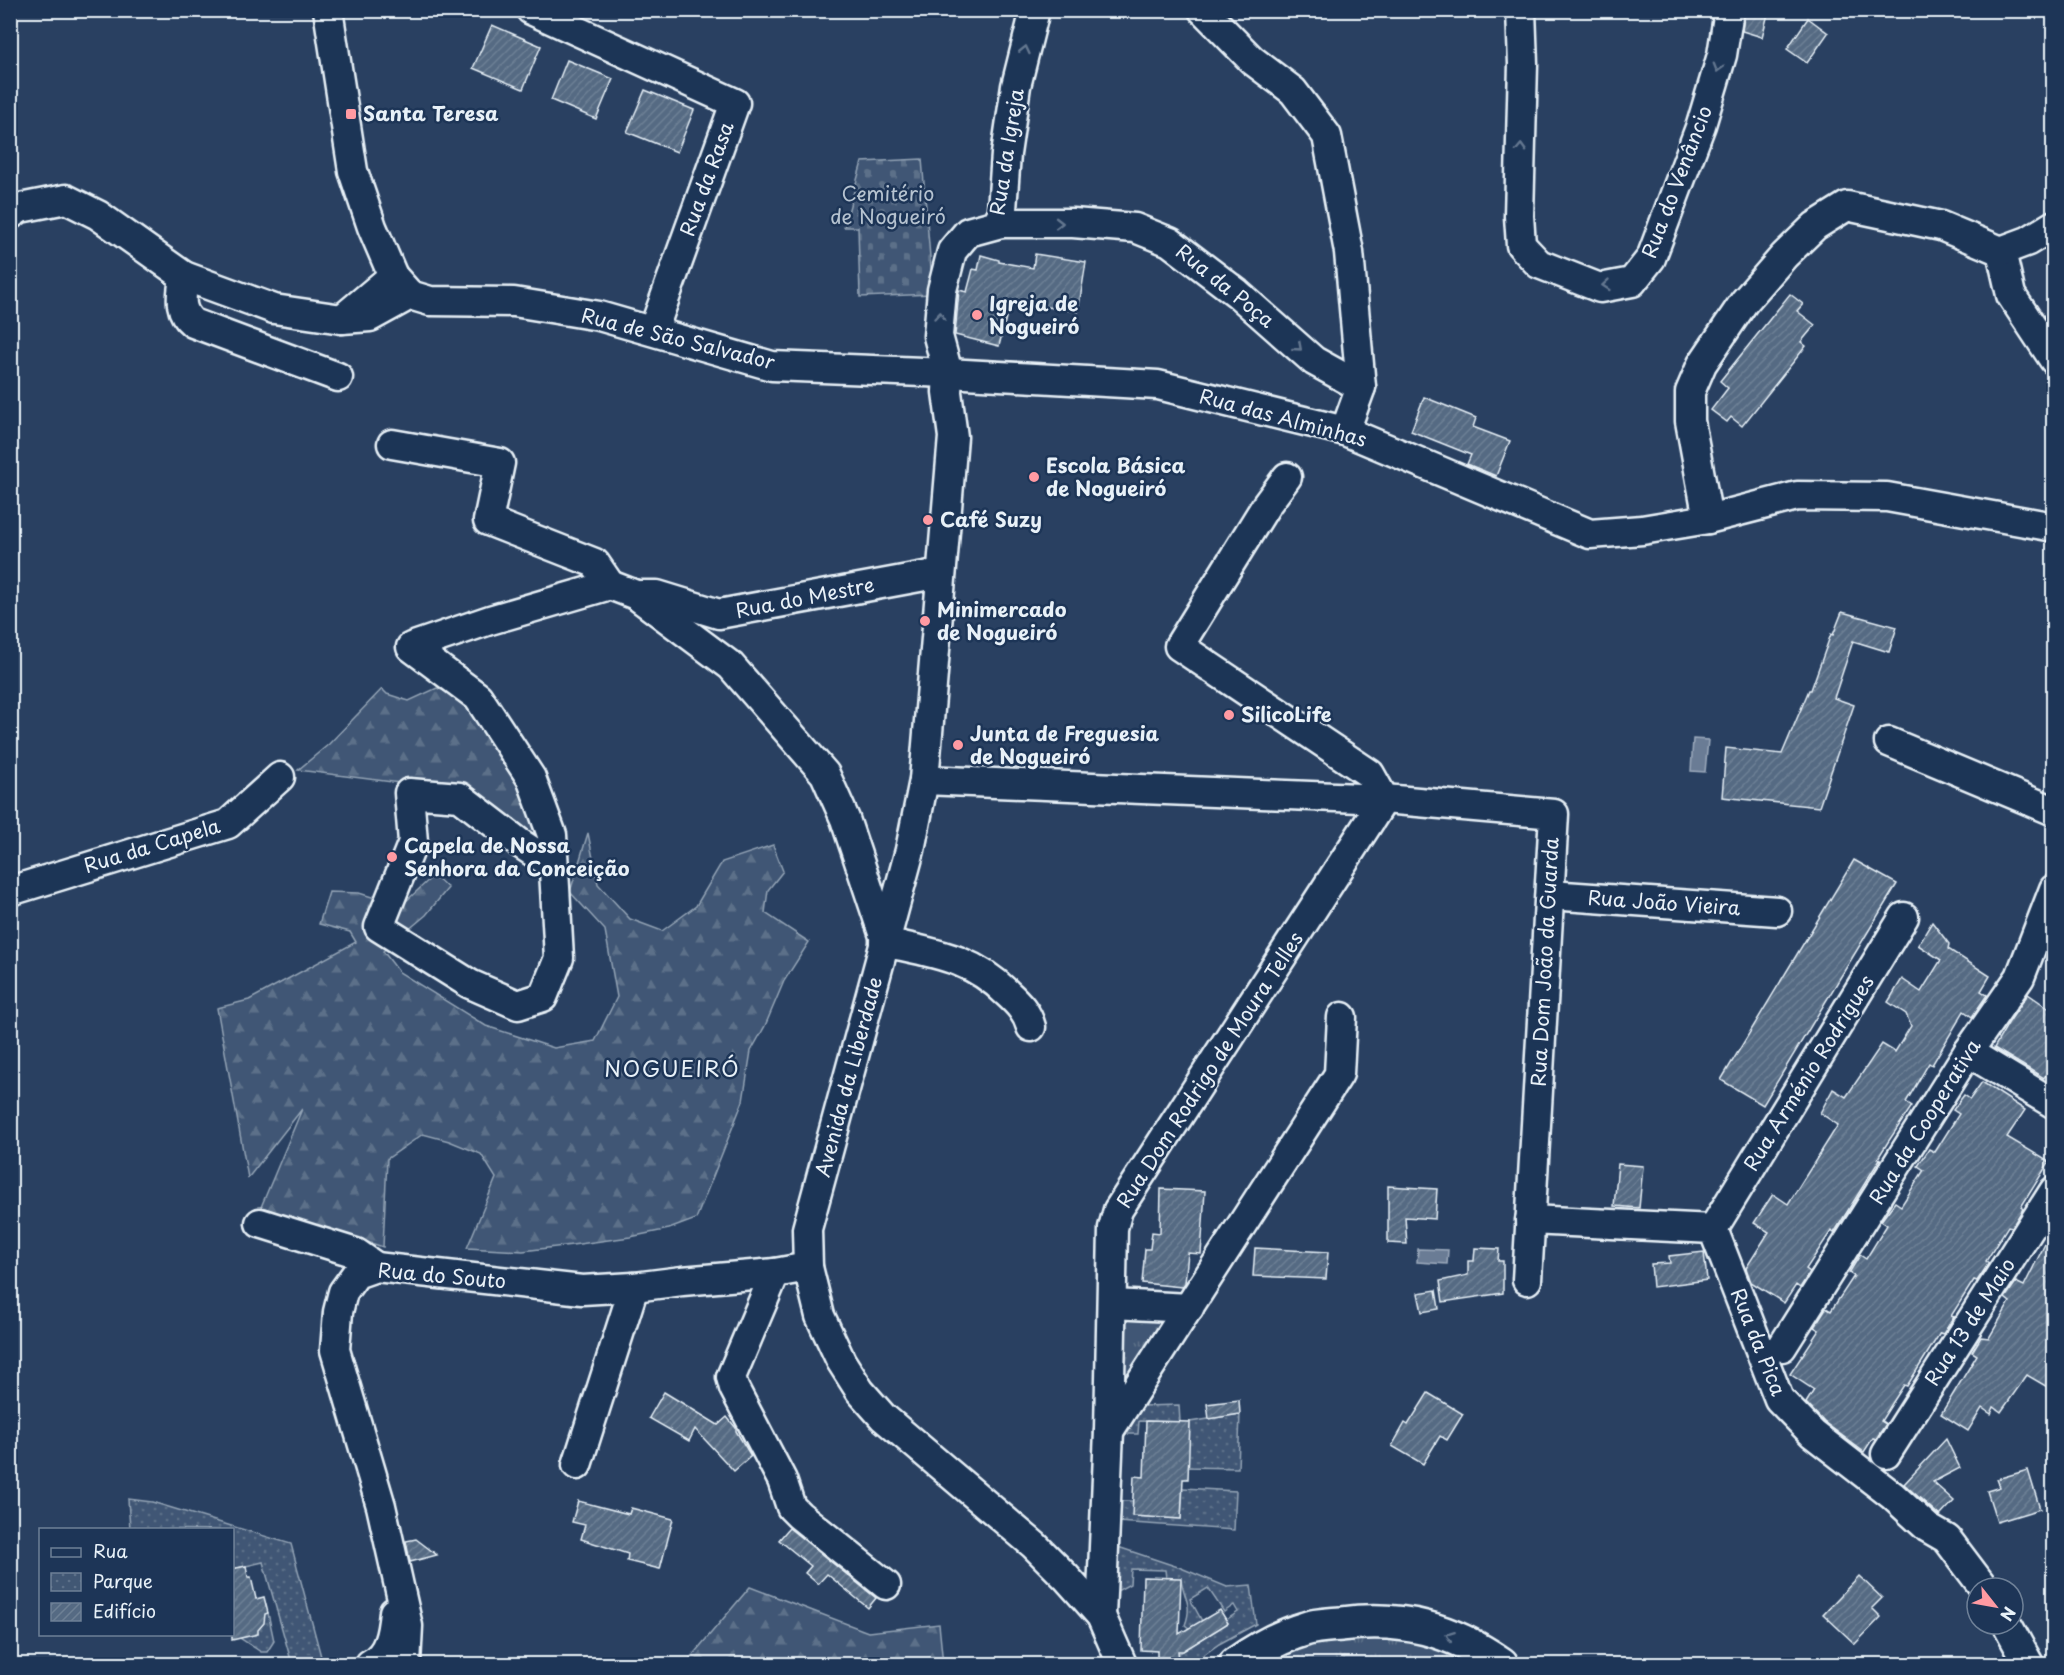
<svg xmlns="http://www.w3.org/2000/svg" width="2064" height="1675" font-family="'Playpen Sans',sans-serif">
<defs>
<pattern id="grass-tufts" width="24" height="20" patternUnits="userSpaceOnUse" patternTransform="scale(1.5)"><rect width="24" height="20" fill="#415774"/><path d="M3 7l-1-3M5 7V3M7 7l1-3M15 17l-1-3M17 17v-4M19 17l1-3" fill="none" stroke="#5c7089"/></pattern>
<pattern id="forest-firs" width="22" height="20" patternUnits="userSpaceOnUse" patternTransform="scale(1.5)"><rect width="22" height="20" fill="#415774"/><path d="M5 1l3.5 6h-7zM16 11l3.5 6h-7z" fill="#5c7089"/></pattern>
<pattern id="cemetery-stones" width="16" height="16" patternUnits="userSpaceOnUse" patternTransform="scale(1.5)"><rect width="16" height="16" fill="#415774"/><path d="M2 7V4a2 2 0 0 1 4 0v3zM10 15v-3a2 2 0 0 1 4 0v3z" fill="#5c7089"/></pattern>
<pattern id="park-dots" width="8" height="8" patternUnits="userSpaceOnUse" patternTransform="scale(1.5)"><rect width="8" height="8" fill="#415774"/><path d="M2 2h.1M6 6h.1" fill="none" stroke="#5c7089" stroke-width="1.8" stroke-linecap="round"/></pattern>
<pattern id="building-hatch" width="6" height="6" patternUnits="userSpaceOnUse" patternTransform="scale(1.5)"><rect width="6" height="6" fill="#556a83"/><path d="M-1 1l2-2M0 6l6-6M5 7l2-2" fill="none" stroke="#6d8095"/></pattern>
</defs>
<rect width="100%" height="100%" fill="#294061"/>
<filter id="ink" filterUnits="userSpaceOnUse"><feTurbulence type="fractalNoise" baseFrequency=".0167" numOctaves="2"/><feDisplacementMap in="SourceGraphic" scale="12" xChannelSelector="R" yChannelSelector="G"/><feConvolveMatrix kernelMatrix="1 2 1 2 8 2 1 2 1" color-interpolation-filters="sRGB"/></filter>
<g filter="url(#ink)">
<g fill="url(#grass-tufts)" stroke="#94a4b6" stroke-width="1.5">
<path d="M1123,1316L1163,1320L1164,1324L1122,1385Z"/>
<path d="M1390,1632L1483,1664H1256L1299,1645L1336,1636Z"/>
</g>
<g fill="url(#forest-firs)" stroke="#94a4b6" stroke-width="1.5">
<path d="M437,688L455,695L481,720L526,788L544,836L523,832L416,785L298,770L329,744L382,689L387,694L409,701Z"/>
<path d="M588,833L598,884L630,919L662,931L696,906L722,862L773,845L783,871L768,890L765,913L809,942L784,981L765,1026L751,1051L743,1101L696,1219L669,1229L630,1237L572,1245L523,1251L467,1248L496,1178L481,1154L449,1141L423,1134L387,1159L383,1247L261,1207L302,1109L248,1178L217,1008L249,1000L356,942L350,932L319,924L329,892L359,893L401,906L434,875L448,888L426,915L383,951L399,972L486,1026L554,1048L595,1041L617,997L605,930L570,892Z"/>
<path d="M750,1587L868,1632L939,1624L943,1664H685Z"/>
</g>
<path fill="url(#cemetery-stones)" stroke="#94a4b6" stroke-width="1.5" d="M922,159L933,294L860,297L858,227H844L862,162Z"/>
<g fill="url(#park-dots)" stroke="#94a4b6" stroke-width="1.5">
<path d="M1179,1405L1180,1422L1139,1421L1138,1434H1127L1142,1406Z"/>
<path d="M1240,1414L1238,1468L1184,1467L1189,1444L1190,1422Z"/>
<path d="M1183,1488L1236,1491L1234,1530L1118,1522L1119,1501H1133V1516L1181,1519Z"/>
<path d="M128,1499L152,1502L291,1544L323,1664H292L263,1562L233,1569L232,1530L130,1529Z"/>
<path d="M1118,1547L1181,1568L1227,1587L1251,1585L1256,1624L1219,1644L1191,1664H1165L1169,1662H1179L1178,1654L1228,1623L1226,1620L1238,1612L1234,1605L1224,1612L1208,1588L1190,1599L1202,1621L1190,1629L1185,1625C1193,1604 1184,1599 1181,1579L1166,1578L1165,1570L1131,1569L1130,1584L1117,1591Z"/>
<path d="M268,1613L274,1641L267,1652H261L240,1638L258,1634L257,1629L264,1623L262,1614Z"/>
</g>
<g fill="#6b7c95" stroke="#9dabbd" stroke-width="1.5">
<path d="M1693,739L1708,740L1705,772L1691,771Z"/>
<path d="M1418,1249L1448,1250L1447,1264L1417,1262Z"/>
</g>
<g fill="url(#building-hatch)" stroke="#e8f1f8" stroke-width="1.5">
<path d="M1745,10H1769L1762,37L1742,31Z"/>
<path d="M1808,18L1828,33L1807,63L1787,49Z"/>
<path d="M492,25L541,46L523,89L473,68Z"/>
<path d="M567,60L613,79L596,119L551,100Z"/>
<path d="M645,90L694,110L677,152L627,132Z"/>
<path d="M1035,254L1086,262L1078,312L1010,301L999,346L955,335L959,290L967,292L973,269L978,270L981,255L999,260V262L1033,268Z"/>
<path d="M1790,294L1803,304L1797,311L1815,325L1801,342L1806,346L1742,426L1731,417L1727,422L1711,410L1728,388L1720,381Z"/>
<path d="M1424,397L1476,418L1473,427L1510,441L1496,476L1467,464L1471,455L1411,431Z"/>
<path d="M1842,612L1897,627L1889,652L1853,641L1834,698L1854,705L1819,807L1722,797L1726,748L1782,754L1809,690H1811L1831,634L1833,635Z"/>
<path d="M1854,860L1897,884L1763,1105L1721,1080Z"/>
<path d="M1932,922L1949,944L1948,949L1990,976L1981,991L1987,995L1972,1017L1964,1011L1932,1065L1929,1063L1906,1102L1912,1106L1888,1142L1878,1158L1880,1159L1834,1233L1831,1231L1806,1269L1810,1272L1800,1288L1796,1285L1784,1303L1751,1282L1746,1268L1769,1232L1754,1223L1773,1194L1788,1204L1838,1125L1820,1113L1833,1089L1846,1097L1882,1044L1895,1052L1911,1026L1906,1014L1888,1002L1902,979L1921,992L1941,960L1918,945Z"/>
<path d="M2028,994L2054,1012V1063L2044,1078L1994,1048L2009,1022Z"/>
<path d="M1982,1082L2025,1110L2007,1137L2049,1162L2021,1207L2023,1209L2012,1227L2008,1226L1986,1261L1989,1263L1977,1281L1974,1280L1951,1316L1954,1317L1943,1334L1940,1333L1907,1386L1904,1385L1893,1402L1881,1421L1886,1424L1876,1439L1873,1438L1864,1452L1824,1422L1806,1403L1814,1390L1790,1374L1819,1330L1814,1327L1826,1308L1831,1311L1854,1276L1849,1273L1860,1255L1866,1259L1887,1225L1881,1221L1886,1214L1895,1202L1901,1206L1924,1170L1918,1166L1929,1149L1935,1152L1959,1114L1953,1110L1958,1103L1964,1095L1970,1099Z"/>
<path d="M1618,1164L1643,1166L1639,1208L1614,1206Z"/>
<path d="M1388,1186L1437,1189L1435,1219L1405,1217L1407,1244L1388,1243Z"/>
<path d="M1161,1189L1205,1191L1201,1254L1188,1253L1185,1283L1182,1287L1142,1283L1145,1249H1150L1152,1232L1160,1233Z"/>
<path d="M2054,1226V1391L2027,1375L2001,1412L1994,1407L1991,1414L1982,1408L1968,1431L1941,1414L1977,1355L1972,1352L1981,1337L1989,1338L2010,1302L2005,1298L2016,1282L2024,1286Z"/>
<path d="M1255,1248L1328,1252L1326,1279L1253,1276Z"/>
<path d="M1475,1248L1499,1249L1498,1261H1503V1293L1443,1302L1440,1281L1468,1275V1261H1474Z"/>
<path d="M1704,1252L1707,1280L1653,1287L1651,1264L1670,1263L1669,1256Z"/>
<path d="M1436,1290L1439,1309L1422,1312L1418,1293Z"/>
<path d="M664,1392L718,1425L727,1417L736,1428V1431L751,1456L734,1471L695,1429L689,1441L649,1418Z"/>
<path d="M1428,1393L1463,1414L1447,1440L1440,1436L1423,1464L1392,1446L1405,1423L1408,1425Z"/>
<path d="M1239,1400L1240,1414L1209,1419L1207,1404Z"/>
<path d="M1146,1421L1190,1422L1188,1479H1183L1181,1519L1132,1516L1134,1476L1144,1477Z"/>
<path d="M1946,1439L1960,1468L1933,1482L1954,1501L1940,1516L1904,1484Z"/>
<path d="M2028,1470L2040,1509L1997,1522L1987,1491L2000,1487L1997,1479Z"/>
<path d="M578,1501L629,1514L631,1508L673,1519L660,1569L627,1561L628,1554L581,1539L585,1525L572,1522Z"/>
<path d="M789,1528L876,1598L868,1608L827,1574L818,1584L805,1573L811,1566L779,1540Z"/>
<path d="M416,1539L437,1555L410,1562L406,1541Z"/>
<path d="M246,1566L248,1577H251L256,1599L264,1597L268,1613L265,1614L264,1623L258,1630V1634L232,1640V1569Z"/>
<path d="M1859,1576L1882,1598L1872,1608L1881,1617L1855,1644L1823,1614Z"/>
<path d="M1143,1577L1181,1578L1179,1634L1220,1610L1228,1623L1183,1651H1178L1179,1662L1157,1661V1651L1141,1650Z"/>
</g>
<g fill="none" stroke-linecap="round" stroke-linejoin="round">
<defs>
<g id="minor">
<path d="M328,10L353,171L372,227L393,276L410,295"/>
<path d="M531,10L735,103L653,331"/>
<path d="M1035,10L1016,86L1006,154L1001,223L968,232L952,251L942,290L938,336L948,373L947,392L953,437L924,780L910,850L807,1229L808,1267L820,1316L841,1361L860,1391L883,1417L1034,1545L1066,1577L1101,1616L1122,1664"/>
<path d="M1203,10L1252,60L1293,91L1327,136L1349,252L1361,387L1345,431"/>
<path d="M1521,10L1523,64L1519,216L1521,245L1539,264L1600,288L1632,282L1651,258L1701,125L1722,55L1729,10"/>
<path d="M10,215L20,208L66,199L98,215L184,276L274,309L342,319L370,317L410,295"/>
<path d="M1001,223H1073L1135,228L1170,242L1237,293L1314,361L1361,387"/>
<path d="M2001,251L2011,295L2054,360"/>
<path d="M2001,251L2028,241L2054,225"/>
<path d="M184,276C182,295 177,310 193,323L338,377"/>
<path d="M410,295L430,301L514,302L599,316L772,366L948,373L1158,385L1345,431L1590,534L1642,530L1708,519L1797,496L1887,497L2054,527"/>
<path d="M342,319L393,276"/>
<path d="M392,444L500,463L488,521L595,563L610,585"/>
<path d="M1287,477L1267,504L1179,646L1370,774L1384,799"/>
<path d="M1708,519L1690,421V392L1702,364L1744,302L1784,256L1815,226L1847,206L1941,226L2001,251"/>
<path d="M641,595H657L719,614L941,573"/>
<path d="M1889,742L2054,811"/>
<path d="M924,780L1384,799L1554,814L1527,1280"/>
<path d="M553,865L521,844L460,797L409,793L413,842L379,927L470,984L518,1005L543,997L559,958L552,835L531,778L478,697L411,647L490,620L610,585L636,595L731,666L825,774L845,819L885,939"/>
<path d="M10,891L228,824L280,777"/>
<path d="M1550,895L1777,911"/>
<path d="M884,942C932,953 971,957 1007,993C1018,1003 1027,1012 1031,1027"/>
<path d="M1968,1052L2054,1104"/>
<path d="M1530,1220L1713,1229L1779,1399L1813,1434L1893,1496L1928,1528L1947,1539L1984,1588"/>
<path d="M260,1223L356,1253L376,1267"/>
<path d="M1713,1229L1904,917"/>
<path d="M775,1273L731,1377L734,1388L782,1480L791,1507L799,1515L886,1585"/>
<path d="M1113,1304L1189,1308"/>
<path d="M1782,1347L1968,1052L2020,977L2054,889"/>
<path d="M1109,1431L1339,1074L1342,1017"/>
<path d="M1886,1454L2054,1191"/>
<path d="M577,1465L634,1287"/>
<path d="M1101,1616L1109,1431L1113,1228L1118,1210L1384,799"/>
<path d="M2007,1624L2029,1664"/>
<path d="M370,1664C389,1654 392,1633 394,1612"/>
<path d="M406,1664L408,1626L381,1506L335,1350L338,1312L343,1292L356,1274L376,1267L582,1290L634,1287L682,1281L775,1273L808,1267"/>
</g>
<path id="major" d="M1236,1664C1256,1650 1281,1636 1305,1629C1316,1625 1330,1625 1341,1624C1402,1616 1451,1629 1501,1664"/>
</defs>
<use href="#minor" stroke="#e8f1f8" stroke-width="33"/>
<use href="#major" stroke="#e8f1f8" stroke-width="38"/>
<use href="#minor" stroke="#1d3557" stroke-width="28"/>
<use href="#major" stroke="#1d3557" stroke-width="33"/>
</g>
<defs><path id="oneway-chevron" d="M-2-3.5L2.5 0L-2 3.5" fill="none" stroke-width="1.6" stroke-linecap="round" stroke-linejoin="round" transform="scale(1.5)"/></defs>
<g stroke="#64778f">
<use href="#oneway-chevron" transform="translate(1025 50) rotate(-77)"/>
<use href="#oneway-chevron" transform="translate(1718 68) rotate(106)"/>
<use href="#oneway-chevron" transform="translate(1521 148) rotate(-88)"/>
<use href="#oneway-chevron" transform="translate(1059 223)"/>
<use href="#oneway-chevron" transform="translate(1606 285) rotate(175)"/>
<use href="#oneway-chevron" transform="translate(940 316) rotate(-85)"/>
<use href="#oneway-chevron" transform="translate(1298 347) rotate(41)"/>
<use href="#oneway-chevron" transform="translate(1450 1636) rotate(-159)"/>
</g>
</g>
<g fill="#ff9aa2" stroke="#1d3557" stroke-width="2">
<rect x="345" y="108" width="12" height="12" rx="3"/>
<circle cx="977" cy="315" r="6"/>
<circle cx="1034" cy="477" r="6"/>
<circle cx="928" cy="520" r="6"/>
<circle cx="925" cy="621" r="6"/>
<circle cx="1229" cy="715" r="6"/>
<circle cx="958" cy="745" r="6"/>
<circle cx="392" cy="857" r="6"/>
</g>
<g text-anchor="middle" stroke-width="5" stroke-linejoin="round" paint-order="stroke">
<g font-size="20" font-weight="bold" fill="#e8f1f8" stroke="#1d3557" text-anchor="start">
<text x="363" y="121">Santa Teresa</text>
<text x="989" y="311">Igreja de<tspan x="989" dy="23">Nogueiró</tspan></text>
<text x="1046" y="473">Escola Básica<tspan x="1046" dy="23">de Nogueiró</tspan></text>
<text x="940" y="527">Café Suzy</text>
<text x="937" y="617">Minimercado<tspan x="937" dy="23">de Nogueiró</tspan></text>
<text x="1241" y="722">SilicoLife</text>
<text x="970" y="741">Junta de Freguesia<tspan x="970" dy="23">de Nogueiró</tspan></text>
<text x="404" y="853">Capela de Nossa<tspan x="404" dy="23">Senhora da Conceição</tspan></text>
</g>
<g font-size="20" fill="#e8f1f8" stroke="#1d3557">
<text transform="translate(1007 152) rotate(-81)" y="7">Rua da Igreja</text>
<text transform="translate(707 179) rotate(-70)" y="7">Rua da Rasa</text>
<text transform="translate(1677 182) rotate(-69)" y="7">Rua do Venâncio</text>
<text transform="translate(1225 286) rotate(39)" y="7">Rua da Poça</text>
<text transform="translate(678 339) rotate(14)" y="7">Rua de São Salvador</text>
<text transform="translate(1283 418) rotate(15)" y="7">Rua das Alminhas</text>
<text transform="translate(805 598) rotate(-11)" y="7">Rua do Mestre</text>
<text transform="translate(152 846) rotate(-17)" y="7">Rua da Capela</text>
<text transform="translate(1664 903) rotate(4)" y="7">Rua João Vieira</text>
<text transform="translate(1545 962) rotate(-87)" y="7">Rua Dom João da Guarda</text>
<text transform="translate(1210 1070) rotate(-57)" y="7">Rua Dom Rodrigo de Moura Telles</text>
<text transform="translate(1809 1073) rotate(-58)" y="7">Rua Arménio Rodrigues</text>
<text transform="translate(849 1077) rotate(-75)" y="7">Avenida da Liberdade</text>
<text transform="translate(1925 1122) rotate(-58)" y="7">Rua da Cooperativa</text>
<text transform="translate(442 1276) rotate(5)" y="7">Rua do Souto</text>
<text transform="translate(1970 1322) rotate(-57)" y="7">Rua 13 de Maio</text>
<text transform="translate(1758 1342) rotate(68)" y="7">Rua da Pica</text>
</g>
<g font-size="20" fill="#b6c3d0" stroke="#1d3557">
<text x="888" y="201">Cemitério<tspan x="888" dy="23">de Nogueiró</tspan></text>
</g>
<g font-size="22" letter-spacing="1.5" fill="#e8f1f8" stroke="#1d3557">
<text x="672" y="1077">NOGUEIRÓ</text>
</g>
</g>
<rect width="2064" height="1675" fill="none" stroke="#1d3557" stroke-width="36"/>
<rect x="18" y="18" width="2028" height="1639" fill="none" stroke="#e8f1f8" stroke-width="2" filter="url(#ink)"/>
<rect x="39" y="1528" width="195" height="108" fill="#1d3557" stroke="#6e8097" stroke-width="1.5"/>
<rect x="51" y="1548" width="30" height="9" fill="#1d3557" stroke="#6e8097" stroke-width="1.5"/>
<text x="93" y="1558" font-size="18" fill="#e8f1f8">Rua</text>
<rect x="51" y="1573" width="30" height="18" fill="url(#park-dots)" stroke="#6e8097" stroke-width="1.5"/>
<text x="93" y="1588" font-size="18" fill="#e8f1f8">Parque</text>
<rect x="51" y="1603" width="30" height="18" fill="url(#building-hatch)" stroke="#6e8097" stroke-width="1.5"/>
<text x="93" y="1618" font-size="18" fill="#e8f1f8">Edifício</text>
<g transform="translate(1995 1606) rotate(121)"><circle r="28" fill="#1d3557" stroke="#6e8097" stroke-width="1.5"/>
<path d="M0-4.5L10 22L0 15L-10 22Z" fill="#ff9aa2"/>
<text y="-9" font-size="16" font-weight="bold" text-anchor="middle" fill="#e8f1f8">N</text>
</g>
</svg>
